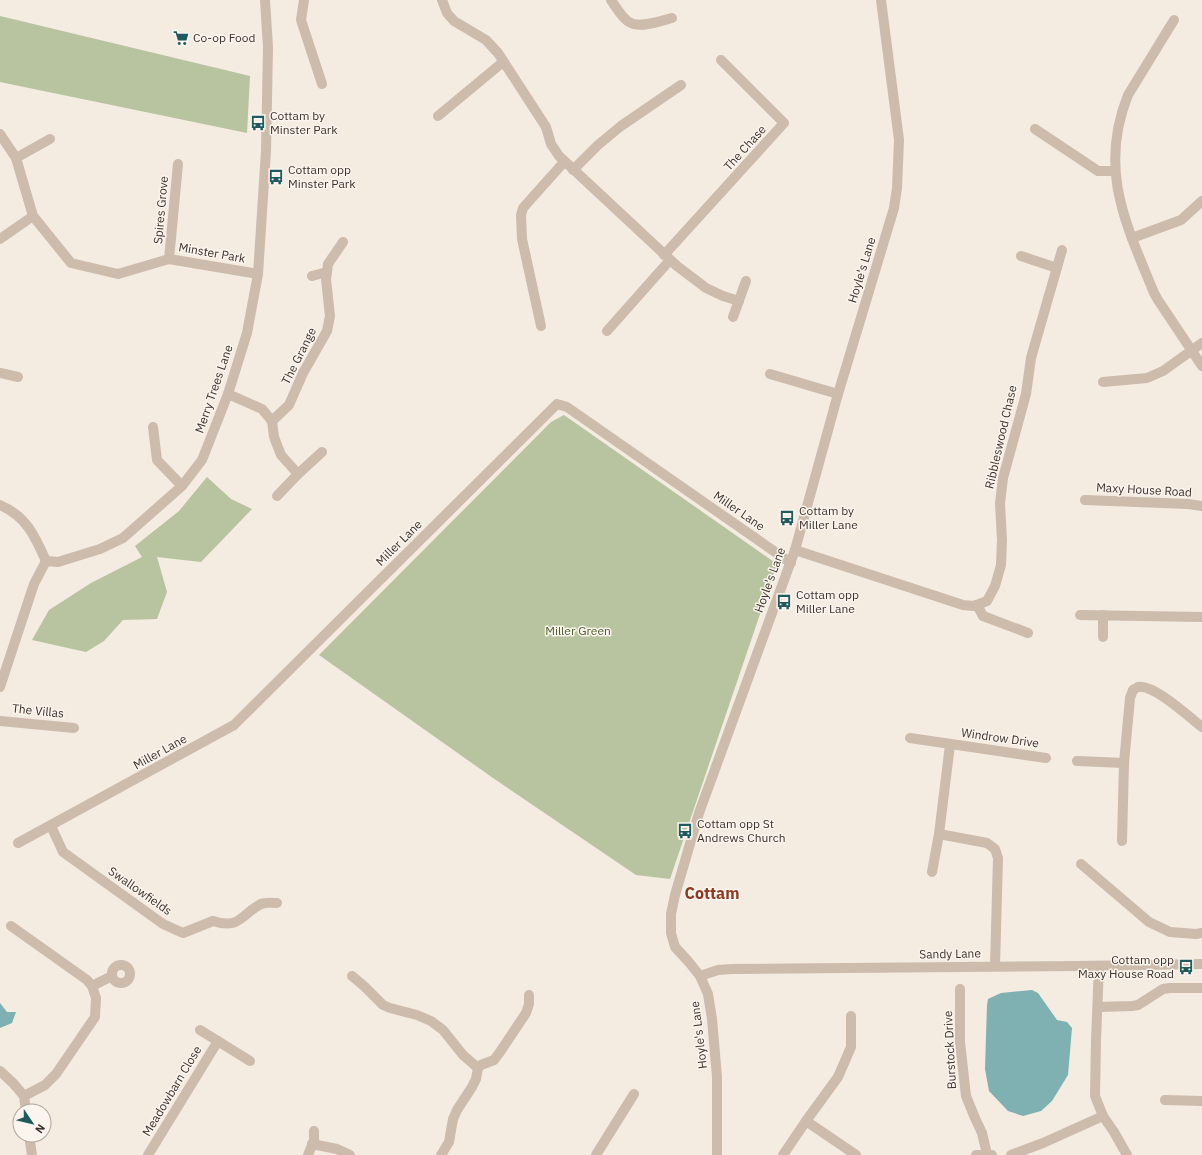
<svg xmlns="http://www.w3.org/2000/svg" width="1202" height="1155" font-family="'IBM Plex Sans',sans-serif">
<rect width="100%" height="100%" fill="#f4ebe1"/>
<g fill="#b8c4a0">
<path d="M0,16L250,76L247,133L0,82Z"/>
<path d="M564,415L777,564L670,879L636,875L493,778L319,655L551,422Z"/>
<path d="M207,477L231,499L252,509L201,562L157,557L167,592L157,619L123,620L104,641L86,652L32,640L49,610L91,583L142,557L135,546L179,511Z"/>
</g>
<g fill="#7fb0b2">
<path d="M1032,990L1038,993L1057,1020L1067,1022L1072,1028L1068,1075L1052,1101L1041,1111L1023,1116L1008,1111L989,1091L985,1069L987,1005L988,999L1001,993Z"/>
<path d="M0,1003L7,1012H16L12,1023L0,1028Z"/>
</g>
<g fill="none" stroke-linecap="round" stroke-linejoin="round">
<g stroke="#cdbbac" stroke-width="10">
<path d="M304,0L301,20L322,84"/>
<path d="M442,0L447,13L454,21L486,40L498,53L546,127L551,144L559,156L677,266L706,288L723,296L739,301"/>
<path d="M611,0C616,7 622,18 629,22C639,29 661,21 672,18"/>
<path d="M1174,20L1128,95C1098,170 1126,224 1154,293L1158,300L1202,366"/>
<path d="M438,116L503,62"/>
<path d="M1035,129L1098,171H1115"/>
<path d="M0,134L16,158L33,216L71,263L118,274L169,259L258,274"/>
<path d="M16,158L50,139"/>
<path d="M573,170L598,145L621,126L681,85"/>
<path d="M1132,238L1181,220L1202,201"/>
<path d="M0,239L33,216"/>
<path d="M664,255L784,123L721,60"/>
<path d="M1021,256L1057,268"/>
<path d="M169,259L178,164"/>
<path d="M312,276L327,272L328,264L343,242"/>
<path d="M733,317L746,281"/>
<path d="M541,326L522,239L521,215L523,208L564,162"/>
<path d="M607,331L670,260"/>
<path d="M0,373L18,377"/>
<path d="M770,374L838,394"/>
<path d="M1103,382L1147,378L1163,371L1202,343"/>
<path d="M228,394L262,409L272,421"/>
<path d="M153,427L157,460L182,486"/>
<path d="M298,474L281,455L274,437L272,421L289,405L303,373L327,331L330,316L326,279L327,272"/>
<path d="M277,496L298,474L322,452"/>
<path d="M1085,500L1188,504L1202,506"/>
<path d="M0,505C26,516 35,536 46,561"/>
<path d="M795,550L963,605L974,606L987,601L995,586L1001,565L1002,540L1000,503L1003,478L1026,394L1031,358L1062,250"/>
<path d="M977,605L983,616L1028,633"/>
<path d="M1080,615L1202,617"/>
<path d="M1103,615V637"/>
<path d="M0,721L74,728"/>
<path d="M910,738L1046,758"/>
<path d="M1077,761L1124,763"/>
<path d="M51,826L63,852L163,924L183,933L213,921C240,930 241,914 261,904C266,902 272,903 277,903"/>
<path d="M939,834L987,843L995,849L998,858L995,966"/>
<path d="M1122,841L1124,763L1130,698L1133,690C1133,690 1138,687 1138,687C1154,684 1189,717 1202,727"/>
<path d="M18,843L234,725L557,404L567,407L791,563"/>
<path d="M1081,864L1149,922L1170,932L1196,934L1202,933"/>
<path d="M932,872L939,834L950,745"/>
<path d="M11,926L87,980L92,986L96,998L95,1017L56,1074L45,1085L24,1096"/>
<circle cx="121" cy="974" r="9"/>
<path d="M1099,966L1096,1040L1095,1096L1103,1116L1114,1132L1127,1155"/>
<path d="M352,976L364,986L383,1005L390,1008L417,1015L431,1021L443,1030L463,1055L478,1068"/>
<path d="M92,986L112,976"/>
<path d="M960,989V1042L966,1096L975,1118L982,1133L987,1154"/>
<path d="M1098,1007L1132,1006L1138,1005L1163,989L1170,988H1202"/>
<path d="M200,1030L250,1061"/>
<path d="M0,1071L13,1083L24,1096L26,1111"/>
<path d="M1165,1100L1202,1101"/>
<path d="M806,1121L856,1155"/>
<path d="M29,1135L32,1155"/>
<path d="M312,1144L337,1149L350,1155"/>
<path d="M148,1155L218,1041"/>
<path d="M308,1155L314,1140V1131"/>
<path d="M441,1155L449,1142L453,1119L457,1110L472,1087L476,1079L478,1068L481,1065L494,1060L500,1052L526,1013L529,1004V995"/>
<path d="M596,1155L634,1094"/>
<path d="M783,1155L806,1121L838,1077L851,1047V1016"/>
<path d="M976,1155H992"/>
<path d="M1011,1155L1043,1143L1103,1116"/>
</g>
<g stroke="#cdbbac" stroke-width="10">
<path d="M0,687L34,584L46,561L58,562L100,549L123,538L182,486L202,460L228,394L247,333L258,274L266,151L268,47L265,0"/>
<path d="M700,976L718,970L732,969L1077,966L1202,964"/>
<path d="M717,1155V1077L712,1019L708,994L700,976L688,961L675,947L671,933V914L675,895L699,813L795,550L838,394L894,208L897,188L899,140L881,0"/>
</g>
</g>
<defs>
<symbol id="supermarket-bare" viewBox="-9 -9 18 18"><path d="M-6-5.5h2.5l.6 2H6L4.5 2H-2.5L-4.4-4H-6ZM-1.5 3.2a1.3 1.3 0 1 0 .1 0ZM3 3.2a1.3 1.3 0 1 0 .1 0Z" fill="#1f5a5e" stroke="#fbf5ee" stroke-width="2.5" paint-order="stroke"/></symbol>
<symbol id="bus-bare" viewBox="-9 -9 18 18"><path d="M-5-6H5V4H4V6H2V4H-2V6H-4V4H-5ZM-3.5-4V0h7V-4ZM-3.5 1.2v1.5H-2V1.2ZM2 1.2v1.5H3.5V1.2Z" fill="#1f5a5e" stroke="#fbf5ee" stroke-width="2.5" paint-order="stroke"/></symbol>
</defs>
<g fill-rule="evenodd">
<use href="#supermarket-bare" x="170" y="27" width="22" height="22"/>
<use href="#bus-bare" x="247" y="112" width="22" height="22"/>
<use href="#bus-bare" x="265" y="166" width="22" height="22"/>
<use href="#bus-bare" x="776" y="507" width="22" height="22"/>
<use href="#bus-bare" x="773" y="591" width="22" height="22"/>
<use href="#bus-bare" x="674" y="820" width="22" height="22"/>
<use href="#bus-bare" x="1175" y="956" width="22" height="22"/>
</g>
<g text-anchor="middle" stroke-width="3" stroke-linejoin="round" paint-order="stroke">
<g font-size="12" fill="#3b302b" stroke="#fbf5ee" text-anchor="start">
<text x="193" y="42">Co-op Food</text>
<text x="270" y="120">Cottam by<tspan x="270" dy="14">Minster Park</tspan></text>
<text x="288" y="174">Cottam opp<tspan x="288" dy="14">Minster Park</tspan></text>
<text x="799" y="515">Cottam by<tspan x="799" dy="14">Miller Lane</tspan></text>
<text x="796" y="599">Cottam opp<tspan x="796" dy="14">Miller Lane</tspan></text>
<text x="697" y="828">Cottam opp St<tspan x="697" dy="14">Andrews Church</tspan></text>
<text x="1174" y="964" text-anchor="end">Cottam opp<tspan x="1174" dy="14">Maxy House Road</tspan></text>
</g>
<g font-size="12" fill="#3b302b" stroke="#fbf5ee">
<text transform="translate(745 148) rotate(-48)" y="4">The Chase</text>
<text transform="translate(161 210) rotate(-85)" y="4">Spires Grove</text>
<text transform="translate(212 253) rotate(10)" y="4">Minster Park</text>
<text transform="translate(862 270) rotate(-73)" y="4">Hoyle's Lane</text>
<text transform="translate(299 356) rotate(-63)" y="4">The Grange</text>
<text transform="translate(214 389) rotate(-71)" y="4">Merry Trees Lane</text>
<text transform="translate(1001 437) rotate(-77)" y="4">Ribbleswood Chase</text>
<text transform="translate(1144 490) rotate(3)" y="4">Maxy House Road</text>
<text transform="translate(739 511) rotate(35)" y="4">Miller Lane</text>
<text transform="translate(399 543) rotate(-45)" y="4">Miller Lane</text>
<text transform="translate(770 580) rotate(-70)" y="4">Hoyle's Lane</text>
<text transform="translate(38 711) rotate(6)" y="4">The Villas</text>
<text transform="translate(1000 738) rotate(8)" y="4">Windrow Drive</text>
<text transform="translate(160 752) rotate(-29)" y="4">Miller Lane</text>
<text transform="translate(140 891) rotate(35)" y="4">Swallowfields</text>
<text transform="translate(950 954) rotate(-1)" y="4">Sandy Lane</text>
<text transform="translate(699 1035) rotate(-97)" y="4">Hoyle's Lane</text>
<text transform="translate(950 1050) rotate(-93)" y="4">Burstock Drive</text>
<text transform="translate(172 1091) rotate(-59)" y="4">Meadowbarn Close</text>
</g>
<g font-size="12" fill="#4a5a2e" stroke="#fbf5ee">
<text x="578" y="635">Miller Green</text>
</g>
<g font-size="16" font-weight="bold" fill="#8c3b22" stroke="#fbf5ee">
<text x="712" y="899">Cottam</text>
</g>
</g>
<g transform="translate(32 1123) rotate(125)"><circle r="19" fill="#fbf5ee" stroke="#aea6a0"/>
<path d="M0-3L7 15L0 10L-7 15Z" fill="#1f5a5e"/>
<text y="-6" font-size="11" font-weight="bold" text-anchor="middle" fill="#3b302b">N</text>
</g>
</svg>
